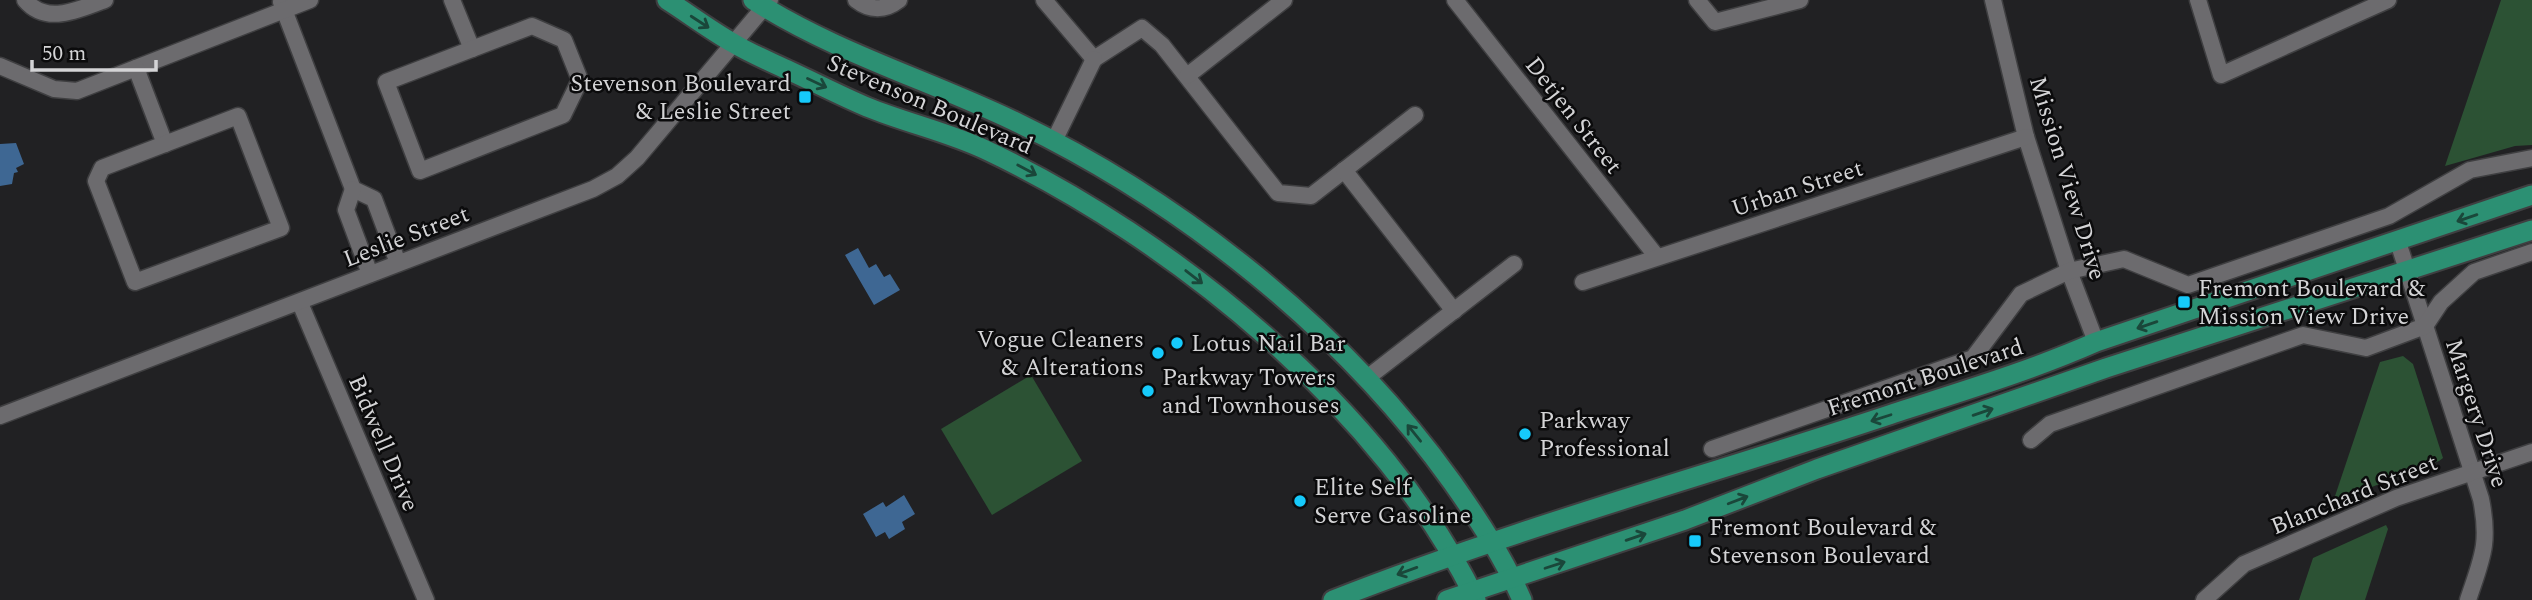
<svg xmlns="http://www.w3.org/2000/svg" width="2532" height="600" font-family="Spectral,serif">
<rect width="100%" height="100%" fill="#212123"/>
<g fill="#2c5234">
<path d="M2501,0H2532V145L2515,146L2445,166Z"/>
<path d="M2403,356L2413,364L2443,458L2439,461L2333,502L2380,362Z"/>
<path d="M1031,375L1082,461L992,515L941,429Z"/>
<path d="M2386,525L2388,529L2365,600H2299L2313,558Z"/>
</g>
<g fill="#3e6793">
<path d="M16,143L24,164L16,168L18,172L14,173L12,184L0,186V144Z"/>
<path d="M858,248L869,268L876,264L884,277L890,274L900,290L874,305L845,255Z"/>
<path d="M904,495L915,514L902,522L905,529L889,539L885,532L876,537L863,514L883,502L886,507Z"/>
</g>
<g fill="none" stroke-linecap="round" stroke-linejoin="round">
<defs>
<g id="minor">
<path d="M25,0C47,26 79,9 105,0"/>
<path d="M452,0L472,49"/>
<path d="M856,0C870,11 885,11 899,0"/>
<path d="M1044,0L1094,59L1142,28L1162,45L1278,193L1311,196L1415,115"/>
<path d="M1455,0L1657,257"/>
<path d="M1697,0L1715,22L1800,0"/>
<path d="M1993,0L2026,137L2069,271L2096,342"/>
<path d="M2198,0L2221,75L2388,0"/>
<path d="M281,2L353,189L374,199L398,263"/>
<path d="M532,26L564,40L580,80L563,115L420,171L386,82Z"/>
<path d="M0,66L54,89L77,91L310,0"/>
<path d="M136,68L165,144"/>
<path d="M1187,76L1284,0"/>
<path d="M238,116L281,228L135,282L96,181L102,168Z"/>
<path d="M1054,141L1094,59"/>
<path d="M1344,170L1454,311"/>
<path d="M353,189L346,210L370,274"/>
<path d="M2398,242L2481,499C2490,544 2482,558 2468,600"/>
<path d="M1583,282L2026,137"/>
<path d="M300,303L426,600"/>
<path d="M1367,378L1514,264"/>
<path d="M0,416L593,189L617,176L637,158L770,0"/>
<path d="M2031,440L2050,424L2303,335L2366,348L2425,326L2441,302L2474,272L2532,252"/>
<path d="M1712,449L1973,358L2021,294L2069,271L2124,259L2188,285L2389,216L2470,170L2532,158"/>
<path d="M2204,600L2244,564L2396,498L2532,452"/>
</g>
<g id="primary">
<path d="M667,0C689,14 710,30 733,43C751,54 771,62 790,71C816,83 841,96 867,107C906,123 948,132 986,150C1174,239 1384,410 1476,600"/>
<path d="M753,0C836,53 929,80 1016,122C1184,203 1343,330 1452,482C1478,519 1504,558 1522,600"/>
<path d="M1333,600C1513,529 1702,477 1886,416C1956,393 2028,372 2096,342L2532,195"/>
<path d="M1447,600L1685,520L1817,469L2106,368L2532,230"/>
</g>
</defs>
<use href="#minor" stroke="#3f3f41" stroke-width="19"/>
<use href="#primary" stroke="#3f3f41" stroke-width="23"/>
<use href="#minor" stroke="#6c6b6e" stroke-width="16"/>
<use href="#primary" stroke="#2c9073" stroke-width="19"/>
</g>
<defs><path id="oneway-shaft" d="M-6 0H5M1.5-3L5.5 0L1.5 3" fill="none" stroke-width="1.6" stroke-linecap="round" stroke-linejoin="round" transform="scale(1.75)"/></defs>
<g stroke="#1a473a">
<use href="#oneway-shaft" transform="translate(700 22) rotate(33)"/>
<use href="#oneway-shaft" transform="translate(817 83) rotate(25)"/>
<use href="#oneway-shaft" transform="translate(1027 170) rotate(28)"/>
<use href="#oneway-shaft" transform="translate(2467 218) rotate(161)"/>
<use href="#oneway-shaft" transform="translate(1194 277) rotate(38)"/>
<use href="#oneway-shaft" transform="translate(2147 325) rotate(161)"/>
<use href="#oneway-shaft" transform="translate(1983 412) rotate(-19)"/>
<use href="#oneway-shaft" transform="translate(1881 418) rotate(162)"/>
<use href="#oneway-shaft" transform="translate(1414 433) rotate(-129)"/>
<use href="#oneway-shaft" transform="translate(1738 500) rotate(-21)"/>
<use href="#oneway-shaft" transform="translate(1636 537) rotate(-19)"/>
<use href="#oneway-shaft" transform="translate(1555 565) rotate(-18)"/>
<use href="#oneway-shaft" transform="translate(1407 571) rotate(160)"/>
</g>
<g fill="#16cafb" stroke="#0b0b0c" stroke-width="2.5">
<rect x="798" y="90" width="14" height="14" rx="3.5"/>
<rect x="2177" y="295" width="14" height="14" rx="3.5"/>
<circle cx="1177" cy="343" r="7"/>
<circle cx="1158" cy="353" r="7"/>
<circle cx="1148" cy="391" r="7"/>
<circle cx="1525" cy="434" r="7"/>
<circle cx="1300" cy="501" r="7"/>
<rect x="1688" y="534" width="14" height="14" rx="3.5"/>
</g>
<g text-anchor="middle" stroke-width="5" stroke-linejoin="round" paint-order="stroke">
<g font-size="24" fill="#d4d4d6" stroke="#0b0b0c" text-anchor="start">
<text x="791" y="91" text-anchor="end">Stevenson Boulevard<tspan x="791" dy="28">&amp; Leslie Street</tspan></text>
<text x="2198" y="296">Fremont Boulevard &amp;<tspan x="2198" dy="28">Mission View Drive</tspan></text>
<text x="1144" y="347" text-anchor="end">Vogue Cleaners<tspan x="1144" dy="28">&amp; Alterations</tspan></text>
<text x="1191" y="351">Lotus Nail Bar</text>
<text x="1162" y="385">Parkway Towers<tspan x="1162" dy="28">and Townhouses</tspan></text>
<text x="1539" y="428">Parkway<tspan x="1539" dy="28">Professional</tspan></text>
<text x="1314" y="495">Elite Self<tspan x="1314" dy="28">Serve Gasoline</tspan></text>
<text x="1709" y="535">Fremont Boulevard &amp;<tspan x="1709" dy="28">Stevenson Boulevard</tspan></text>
</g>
<g font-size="24" fill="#d4d4d6" stroke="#0b0b0c">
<text transform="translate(930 104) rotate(23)" y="8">Stevenson Boulevard</text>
<text transform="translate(1574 115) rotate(52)" y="8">Detjen Street</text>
<text transform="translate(2068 178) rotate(73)" y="8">Mission View Drive</text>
<text transform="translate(1797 188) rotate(-18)" y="8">Urban Street</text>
<text transform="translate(406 236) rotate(-21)" y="8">Leslie Street</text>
<text transform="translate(1925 377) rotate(-18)" y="8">Fremont Boulevard</text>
<text transform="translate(2477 413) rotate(72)" y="8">Margery Drive</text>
<text transform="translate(384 443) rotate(67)" y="8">Bidwell Drive</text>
<text transform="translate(2354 494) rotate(-22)" y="8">Blanchard Street</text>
</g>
</g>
<path d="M32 60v10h124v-10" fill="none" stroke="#d4d4d6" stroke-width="3.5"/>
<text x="42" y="60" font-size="21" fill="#d4d4d6" stroke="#0b0b0c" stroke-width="5" paint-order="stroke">50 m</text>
</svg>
